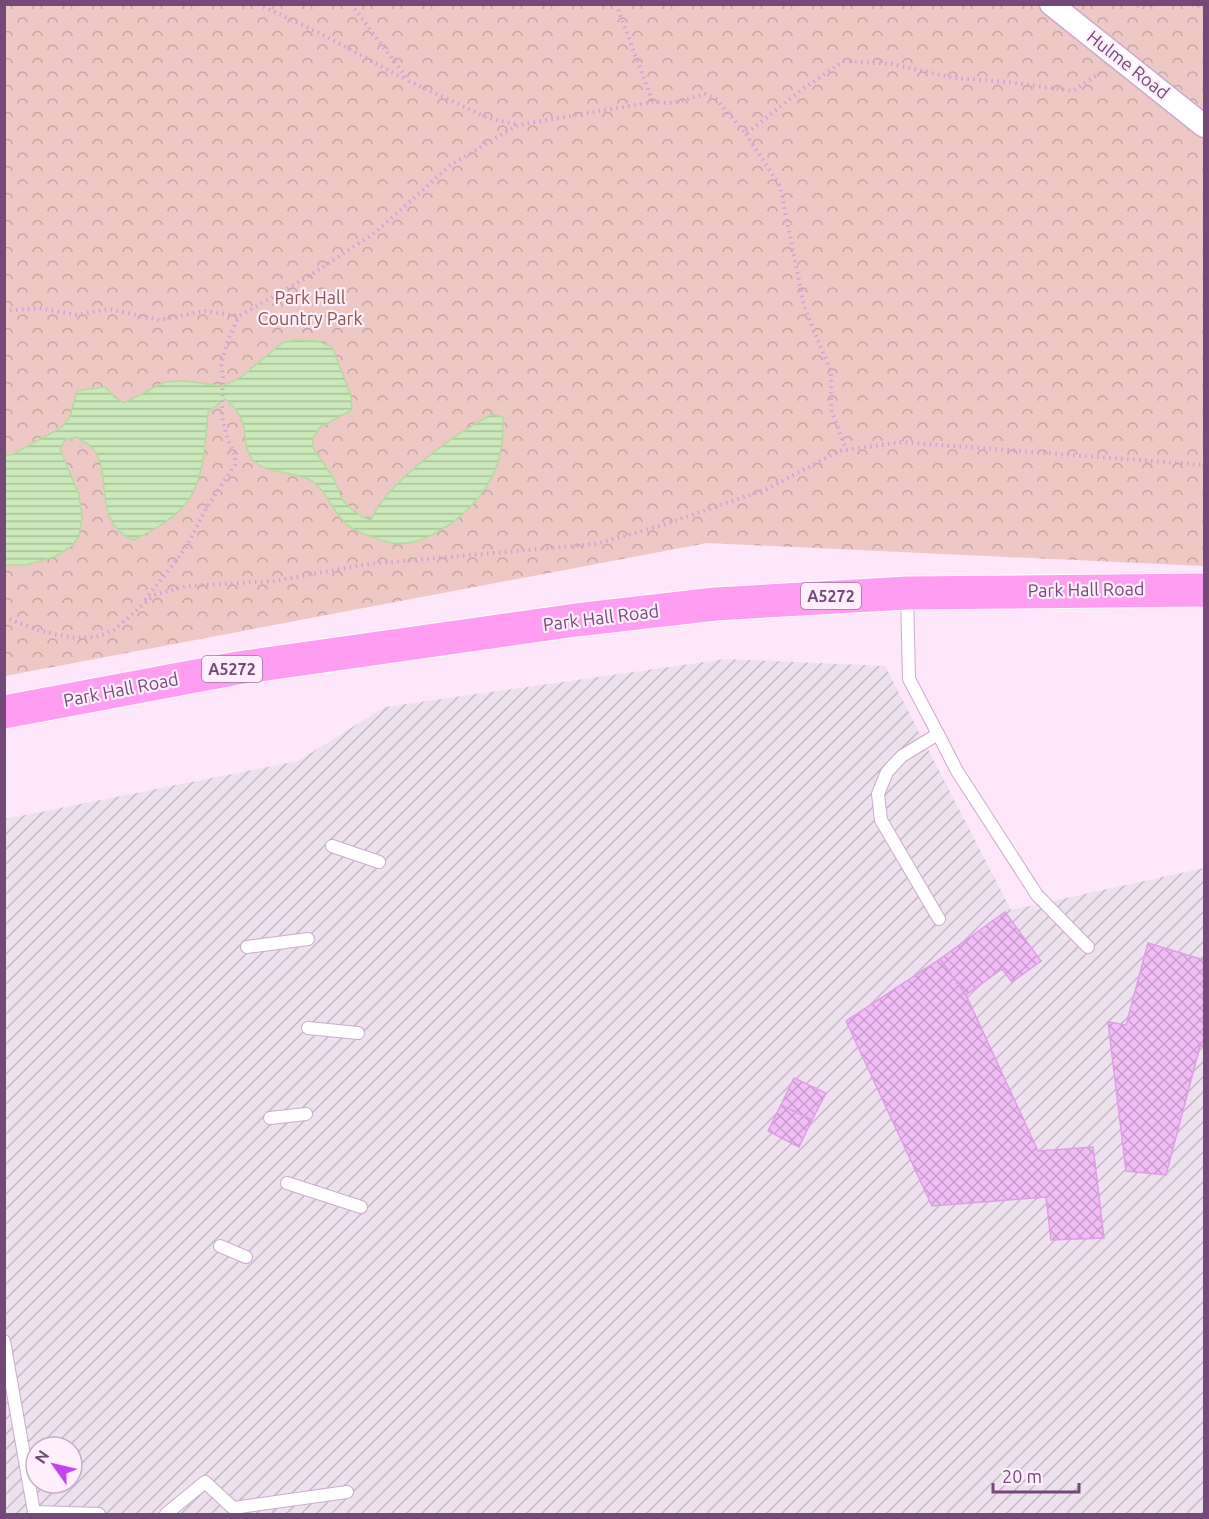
<svg xmlns="http://www.w3.org/2000/svg" width="1209" height="1519" font-family="Ubuntu,sans-serif">
<defs>
<pattern id="industrial-furrows" width="10" height="10" patternUnits="userSpaceOnUse" patternTransform="scale(1.5)"><rect width="10" height="10" fill="#eee1ee"/><path d="M-1 1l2-2M0 10L10 0M9 11l2-2" fill="none" stroke="#c5b8c6"/></pattern>
<pattern id="park-crowns" width="20" height="18" patternUnits="userSpaceOnUse" patternTransform="scale(1.5)"><rect width="20" height="18" fill="#edc8c4"/><path d="M2 6a3 3 0 1 1 6 0M12 15a3 3 0 1 1 6 0" fill="none" stroke="#c5a4a4"/></pattern>
<pattern id="water-rules" width="6" height="5" patternUnits="userSpaceOnUse" patternTransform="scale(1.5)"><rect width="6" height="5" fill="#caeaba"/><path d="M0 2.5h6" fill="none" stroke="#a9c09c"/></pattern>
<pattern id="building-cross-hatch" width="8" height="8" patternUnits="userSpaceOnUse" patternTransform="scale(1.5)"><rect width="8" height="8" fill="#f0bdf5"/><path d="M0 0l8 8M0 8l8-8" fill="none" stroke="#c79ccb"/></pattern>
</defs>
<rect width="100%" height="100%" fill="#fee7fb"/>
<path fill="url(#industrial-furrows)" fill-rule="evenodd" d="M725,659L885,666L1011,910L1204,868V1514H5V819L298,761L385,707ZM36,1447H72V1483H36Z"/>
<path fill="url(#park-crowns)" d="M5,5H1204V566L707,543L5,676Z"/>
<path fill="url(#water-rules)" stroke="#b4dc9f" stroke-width="1.5" d="M295,340L317,341L332,347L351,396L352,410L320,427L313,438V448L334,479L342,499L351,509L363,517L371,520C386,483 457,432 493,414L503,417C503,429 503,442 500,454C492,496 443,541 400,544C392,545 361,533 353,529C333,517 330,493 312,481C295,471 269,474 255,462C238,447 255,421 225,399L208,412C202,481 202,508 133,540C88,521 117,468 89,445C85,442 80,440 76,437L65,440L60,449L79,495L82,516L79,536L72,546L54,557L26,565H5V456L13,454L61,428L70,417L77,391L105,387L114,397L124,403L165,382L183,381L223,386L241,377L282,343Z"/>
<g fill="url(#building-cross-hatch)" stroke="#e19ce9" stroke-width="1.5">
<path d="M1005,912L1041,961L1012,982L1002,969L966,995L940,959Z"/>
<path d="M1148,943L1204,960V1047L1200,1046L1166,1175L1126,1171L1108,1022L1126,1025Z"/>
<path d="M940,959L966,995L1038,1151L1093,1147L1104,1238L1051,1240L1046,1197L932,1206L846,1021Z"/>
<path d="M794,1078L826,1093L812,1120L781,1105Z"/>
<path d="M781,1105L812,1120L799,1147L768,1131Z"/>
</g>
<g fill="none" stroke-linecap="round" stroke-linejoin="round">
<defs>
<g id="service">
<path d="M907,593L909,679L938,734L957,771L1037,895L1088,947"/>
<path d="M938,734L902,756L887,772L878,794L881,820L939,919"/>
<path d="M332,846L379,862"/>
<path d="M247,947L308,939"/>
<path d="M308,1028L358,1033"/>
<path d="M270,1118L306,1114"/>
<path d="M287,1183L361,1207"/>
<path d="M220,1246L246,1257"/>
<path d="M4,1341L34,1512L99,1514"/>
<path d="M166,1514L205,1482L233,1508L347,1492"/>
</g>
<path id="minor" d="M1051,4L1204,126"/>
<path id="primary" d="M4,712L238,668L576,620L715,604L907,593L1204,590"/>
</defs>
<use href="#service" stroke="#cda9cf" stroke-width="14"/>
<use href="#minor" stroke="#cda9cf" stroke-width="25"/>
<use href="#primary" stroke="#fff" stroke-width="35"/>
<g stroke="#d59fdb" stroke-width="4" stroke-dasharray="1.5 4.5" stroke-linecap="butt">
<path d="M258,4L321,34L407,80"/>
<path d="M351,4L409,81L488,118L518,125"/>
<path d="M616,4L653,102"/>
<path d="M1186,4L1204,7"/>
<path d="M1137,6L1167,4"/>
<path d="M746,134L780,186L804,306L831,372V409L846,450"/>
<path d="M4,311L39,308L77,315L109,309L160,320L205,311L239,316L306,278L376,232L452,164L518,125L653,102L673,103L705,94L716,99L746,134L801,90L844,61L892,64L954,78L1007,82L1073,91L1100,73"/>
<path d="M145,600L185,549L207,507L235,465V455L228,440L222,417L223,376L221,364L228,340L239,316"/>
<path d="M4,617L38,630L54,634L76,638L96,637L114,630L154,595L187,586L274,581L369,564L596,544L663,525L767,489L839,451L901,442L1204,465"/>
</g>
<use href="#service" stroke="#fff" stroke-width="12"/>
<use href="#minor" stroke="#fff" stroke-width="22"/>
<use href="#primary" stroke="#ff9df2" stroke-width="33"/>
</g>
<g text-anchor="middle" stroke-width="4.5" stroke-linejoin="round" paint-order="stroke">
<g fill="#ffeffd" stroke="#9e7ba1" stroke-width="1.5">
<rect x="801" y="583" width="60" height="26" rx="4.5"/>
<rect x="202" y="656" width="60" height="26" rx="4.5"/>
</g>
<g font-size="16" font-weight="bold" fill="#74497a">
<text x="831" y="602">A5272</text>
<text x="232" y="675">A5272</text>
</g>
<g font-size="18" fill="#74497a" stroke="#ffeffd">
<text transform="translate(1128 65) rotate(38)" y="6">Hulme Road</text>
<text transform="translate(1086 590) rotate(-1)" y="6">Park Hall Road</text>
<text transform="translate(601 618) rotate(-7)" y="6">Park Hall Road</text>
<text transform="translate(121 690) rotate(-11)" y="6">Park Hall Road</text>
</g>
<g font-size="18" fill="#8e5445" stroke="#ffeffd">
<text x="310" y="304">Park Hall<tspan x="310" dy="21">Country Park</tspan></text>
</g>
</g>
<rect width="1209" height="1519" fill="none" stroke="#74497a" stroke-width="12"/>
<g transform="translate(54 1465) rotate(304)"><circle r="28" fill="#ffeffd" stroke="#c7adc9" stroke-width="1.5"/>
<path d="M0-4.5L10 22L0 15L-10 22Z" fill="#c244f0"/>
<text y="-9" font-size="16" font-weight="bold" text-anchor="middle" fill="#74497a">N</text>
</g>
<path d="M993 1483v9h86v-9" fill="none" stroke="#74497a" stroke-width="3"/>
<text x="1002" y="1483" font-size="18" fill="#74497a" stroke="#ffeffd" stroke-width="4.5" paint-order="stroke">20 m</text>
</svg>
